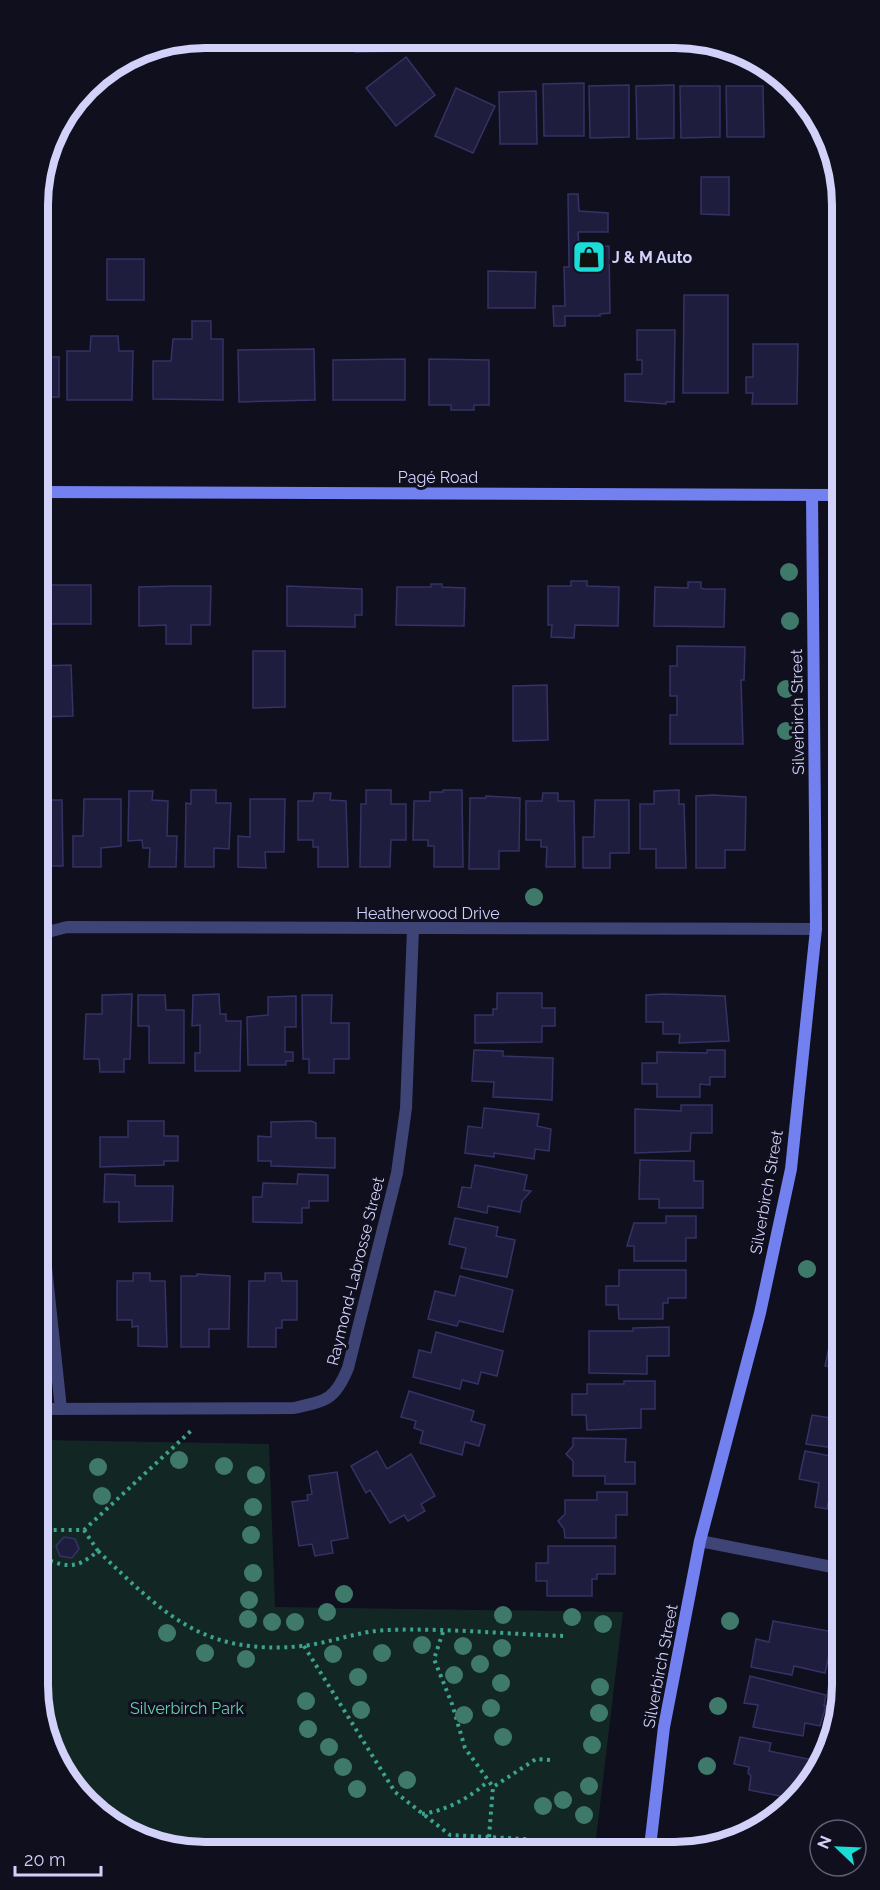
<svg xmlns="http://www.w3.org/2000/svg" width="880" height="1890" font-family="Raleway,sans-serif">
<rect width="100%" height="100%" fill="#0f0f1e"/>
<path fill="#122724" d="M42,1440L269,1444L275,1607L623,1612L595,1847L172,1849L94,1811L43,1729Z"/>
<g fill="#1f1d3d" stroke="#353266" stroke-width="1.5">
<path d="M355,38L406,39V51L355,52Z"/>
<path d="M406,57L435,95L396,126L366,88Z"/>
<path d="M584,83V136H544L543,84Z"/>
<path d="M629,85V137L590,138L589,86Z"/>
<path d="M674,85V138L637,139L636,86Z"/>
<path d="M680,86H720V137L681,138Z"/>
<path d="M726,86H763L764,137H727Z"/>
<path d="M456,88L495,106L473,153L435,136Z"/>
<path d="M536,91L537,144H500L499,92Z"/>
<path d="M701,177H729V215L701,214Z"/>
<path d="M568,194H578L579,211L608,213V232H578L579,247L609,246L610,313L600,314V316H565V326H554L553,306H565L564,267H569Z"/>
<rect x="107" y="259" width="37" height="41"/>
<path d="M488,271L536,272L535,308H488Z"/>
<path d="M684,295H728V393H683Z"/>
<path d="M192,321H211V339H223V400L153,399V361H171L173,339H192Z"/>
<path d="M637,330H675L674,402H666V404L625,401V374H642V360H637Z"/>
<path d="M91,336H118L119,351H133L132,400H67V351H90Z"/>
<path d="M753,344H798L797,404H752L753,393H746V377H753Z"/>
<path d="M314,349L315,400L239,402L238,350Z"/>
<path d="M43,357H59V397H39L38,358Z"/>
<path d="M405,359V400H333V360Z"/>
<path d="M429,359L489,360V405H474V410H451V405H429Z"/>
<path d="M571,581H587V586L619,587L618,626L575,625L574,638L551,637L552,625H548V586H571Z"/>
<path d="M688,582H701V588L704,589H725L724,627L654,626L655,587L688,588Z"/>
<path d="M431,584H442V587L465,588L464,626L396,625L397,587H431Z"/>
<rect x="39" y="585" width="52" height="39"/>
<path d="M176,586H211L210,625H191V644H166V625L139,626V587Z"/>
<path d="M287,586L362,589V615H355V627L287,626Z"/>
<path d="M677,646L745,647L744,680H741L743,744H670V715H677V696H670V666H677Z"/>
<path d="M253,651H285V707L253,708Z"/>
<path d="M71,665L73,716L40,717V666Z"/>
<path d="M547,685L548,740L513,741V686Z"/>
<path d="M191,790H216V803H231L229,849L214,848V867H185L186,803L191,804Z"/>
<path d="M366,790H391V804H406V840H391L390,867H360L361,804H366Z"/>
<path d="M443,790H462L463,867H434V846H428V840H413L414,801H430V792H443Z"/>
<path d="M679,790V804H684L686,868H656V849H640V804H654V791Z"/>
<path d="M129,791H153L152,800L168,801L167,836H177L176,867H149L150,848H143L142,840L128,841Z"/>
<path d="M40,792H46L47,800H62L63,866H40Z"/>
<path d="M314,793H331L330,800L346,801L348,867H318V847H313V840H298V801H313Z"/>
<path d="M543,793H558V801H574L575,867H546L547,847H541V840H526V801H542Z"/>
<path d="M713,795L746,797L745,850H725V868H696V796Z"/>
<path d="M486,796L520,798L519,851H499V869H469L470,798H486Z"/>
<path d="M84,799H121V846L101,848V867H73V836H83Z"/>
<path d="M250,799H285L284,852H265L266,868L238,867V836L250,837Z"/>
<path d="M595,800H629V853H610V868H583V837H594Z"/>
<path d="M497,993H542V1008H555V1026H542V1042L475,1043V1015H493V1009H497Z"/>
<path d="M132,994L130,1059H124V1072H100L99,1059H84L86,1014H102V995Z"/>
<path d="M219,994L220,1014H226V1021H241L240,1071H195V1053H200V1025L192,1026L193,995Z"/>
<path d="M663,994L725,996L729,1041L679,1043L680,1034H663V1022H646V995Z"/>
<path d="M138,995H165L166,1010H184V1063H149V1026H138Z"/>
<path d="M302,995H332L331,1023H349V1059H334V1073H309V1059H303Z"/>
<path d="M296,996V1027H285V1052H293V1061H286V1065H248L247,1017L268,1015V997Z"/>
<path d="M474,1050L503,1051V1056L553,1058L552,1100L493,1097L494,1082L472,1081Z"/>
<path d="M707,1050H725V1077H710V1085L700,1084V1097H657V1084H642V1063H657V1052L707,1053Z"/>
<path d="M681,1105H712V1133H691L690,1151L635,1153V1109L681,1111Z"/>
<path d="M484,1108L539,1114L537,1126L551,1129L549,1151L535,1149L534,1159L494,1153V1157L465,1153L468,1126L482,1128Z"/>
<path d="M128,1121H164V1136H178V1161H164V1165L100,1167V1137H128Z"/>
<path d="M311,1121L316,1123V1138H335V1168L271,1166V1161H258V1136L271,1137V1122Z"/>
<path d="M640,1160L694,1161V1181H703V1208H659V1199H639Z"/>
<path d="M475,1165L527,1175L524,1190L531,1191L522,1201L520,1212L488,1206L487,1213L458,1207L462,1187L471,1188Z"/>
<path d="M105,1174L135,1175V1186H173L172,1221L119,1222V1202H104Z"/>
<path d="M298,1174L328,1175V1201H309V1208H302V1223L253,1222V1197H262L263,1183L297,1184Z"/>
<path d="M666,1216H696V1238H686V1261H634V1246H627L634,1223H666Z"/>
<path d="M455,1218L498,1227L496,1236L515,1240L507,1277L461,1268L466,1248L449,1244Z"/>
<path d="M619,1270H686V1298H668V1303H663V1319H619L618,1305H606V1286H619Z"/>
<path d="M133,1273H150V1281H165L167,1347L138,1346V1326L132,1327V1320H117V1281H133Z"/>
<path d="M265,1273H281L282,1281H297V1320H282V1328H276V1347H248L249,1281H265Z"/>
<path d="M197,1274L230,1276L229,1329H209V1347H181V1276H197Z"/>
<path d="M460,1276L513,1290L503,1332L459,1321L457,1326L428,1319L435,1291L455,1296Z"/>
<path d="M837,1318L841,1319V1338L833,1336Z"/>
<path d="M669,1327V1356H647V1374L589,1373V1331H633V1328Z"/>
<path d="M436,1332L503,1351L497,1376L481,1372L478,1384L462,1380L460,1389L413,1377L419,1350L431,1353Z"/>
<path d="M829,1347L841,1349V1389L837,1388L841,1369L825,1366Z"/>
<path d="M624,1381H655V1409H641V1428L587,1430L586,1415H572V1394H587V1384H624Z"/>
<path d="M409,1391L474,1411L471,1421L485,1425L479,1446L465,1442L462,1455L420,1443L423,1431L414,1428L416,1421L401,1417Z"/>
<path d="M834,1403H841V1449L806,1444L812,1415L831,1418Z"/>
<path d="M573,1438L626,1439L625,1462H635V1484H605V1476H573V1461L566,1454L573,1446Z"/>
<path d="M377,1451L387,1469L411,1454L435,1496L421,1504L425,1511L408,1521L404,1515L390,1523L370,1490L366,1493L351,1466Z"/>
<path d="M805,1451L841,1458V1506L828,1503L827,1509L815,1507L819,1483L799,1479Z"/>
<path d="M337,1472L348,1538L331,1541L333,1553L315,1556L312,1544L299,1546L292,1502L308,1500L307,1495L312,1494L309,1476Z"/>
<path d="M597,1492H627V1515H616V1538H565L564,1529L558,1521L565,1514V1500H597Z"/>
<path d="M64,1537L75,1539L79,1549L72,1558L60,1556L56,1546Z"/>
<path d="M548,1546H615V1574H597V1579H592V1596H547V1581H536V1563H548Z"/>
<path d="M773,1621L834,1632L825,1673L794,1666L792,1675L751,1667L756,1639L769,1642Z"/>
<path d="M750,1676L826,1695L824,1706H826L820,1726L805,1723L803,1736L753,1727L758,1705L744,1703Z"/>
<path d="M740,1737L771,1743L769,1751L813,1760L809,1780L804,1779L801,1795L795,1799L749,1790L751,1776L748,1773L749,1767L734,1764Z"/>
</g>
<g fill="none" stroke-linecap="round" stroke-linejoin="round">
<g stroke="#3ba38f" stroke-width="4" stroke-dasharray="3 4.5" stroke-linecap="butt">
<path d="M830,476L832,153"/>
<path d="M43,1536L45,1530H84L193,1429"/>
<path d="M98,1551C164,1614 203,1656 302,1646C330,1643 359,1631 387,1630C446,1628 506,1634 565,1636"/>
<path d="M43,1558C69,1568 76,1569 98,1551L84,1530"/>
<path d="M443,1632L434,1659L452,1704L465,1748L493,1787"/>
<path d="M304,1646L395,1792L450,1835L525,1839L536,1848"/>
<path d="M422,1814C445,1811 470,1798 487,1782"/>
<path d="M489,1837L493,1787L536,1759L550,1760"/>
</g>
<g stroke="#3f4477" stroke-width="12">
<path d="M40,934L67,927L816,929"/>
<path d="M42,1229L61,1409"/>
<path d="M42,1409L294,1408C326,1401 335,1400 348,1368L397,1173L406,1108L413,929"/>
<path d="M700,1541L842,1569"/>
</g>
<g stroke="#7380ef" stroke-width="12">
<path d="M39,492L838,495"/>
<path d="M650,1847L664,1727L700,1541L760,1313L791,1169L816,929L812,495"/>
</g>
</g>
<g fill="#3f796a">
<circle cx="789" cy="572" r="9"/>
<circle cx="790" cy="621" r="9"/>
<circle cx="786" cy="689" r="9"/>
<circle cx="786" cy="731" r="9"/>
<circle cx="534" cy="897" r="9"/>
<circle cx="807" cy="1269" r="9"/>
<circle cx="179" cy="1460" r="9"/>
<circle cx="224" cy="1466" r="9"/>
<circle cx="98" cy="1467" r="9"/>
<circle cx="256" cy="1475" r="9"/>
<circle cx="102" cy="1496" r="9"/>
<circle cx="253" cy="1507" r="9"/>
<circle cx="251" cy="1535" r="9"/>
<circle cx="253" cy="1573" r="9"/>
<circle cx="344" cy="1594" r="9"/>
<circle cx="249" cy="1600" r="9"/>
<circle cx="327" cy="1612" r="9"/>
<circle cx="503" cy="1615" r="9"/>
<circle cx="572" cy="1617" r="9"/>
<circle cx="248" cy="1619" r="9"/>
<circle cx="730" cy="1621" r="9"/>
<circle cx="272" cy="1622" r="9"/>
<circle cx="295" cy="1622" r="9"/>
<circle cx="603" cy="1624" r="9"/>
<circle cx="167" cy="1633" r="9"/>
<circle cx="422" cy="1645" r="9"/>
<circle cx="463" cy="1646" r="9"/>
<circle cx="502" cy="1648" r="9"/>
<circle cx="205" cy="1653" r="9"/>
<circle cx="382" cy="1653" r="9"/>
<circle cx="333" cy="1654" r="9"/>
<circle cx="246" cy="1659" r="9"/>
<circle cx="480" cy="1664" r="9"/>
<circle cx="454" cy="1675" r="9"/>
<circle cx="358" cy="1677" r="9"/>
<circle cx="501" cy="1683" r="9"/>
<circle cx="600" cy="1687" r="9"/>
<circle cx="306" cy="1701" r="9"/>
<circle cx="718" cy="1706" r="9"/>
<circle cx="491" cy="1708" r="9"/>
<circle cx="361" cy="1710" r="9"/>
<circle cx="599" cy="1713" r="9"/>
<circle cx="464" cy="1715" r="9"/>
<circle cx="308" cy="1729" r="9"/>
<circle cx="503" cy="1737" r="9"/>
<circle cx="592" cy="1745" r="9"/>
<circle cx="329" cy="1747" r="9"/>
<circle cx="707" cy="1766" r="9"/>
<circle cx="343" cy="1767" r="9"/>
<circle cx="407" cy="1780" r="9"/>
<circle cx="589" cy="1786" r="9"/>
<circle cx="357" cy="1789" r="9"/>
<circle cx="563" cy="1800" r="9"/>
<circle cx="543" cy="1806" r="9"/>
<circle cx="584" cy="1815" r="9"/>
</g>
<defs>
<symbol id="shop-square" viewBox="-11 -11 22 22"><rect x="-9" y="-9" width="18" height="18" rx="4" fill="#1addd7" stroke="#0f0f1e"/><path d="M-5-2.5h2.3a2.7 3.5 0 0 1 5.4 0H5L5.5 6h-11ZM-1.5-2.5h3a1.5 2.3 0 0 0-3 0Z" fill="#111"/></symbol>
</defs>
<g fill-rule="evenodd">
<use href="#shop-square" x="570" y="238" width="38" height="38"/>
</g>
<g text-anchor="middle" stroke-width="6" stroke-linejoin="round" paint-order="stroke">
<g font-size="16" font-weight="bold" fill="#d1d1fa" stroke="#0f0f1e" text-anchor="start">
<text x="612" y="263">J &amp; M Auto</text>
</g>
<g font-size="16" fill="#d1d1fa" stroke="#0f0f1e">
<text x="438" y="483">Pagé Road</text>
<text transform="translate(797 712) rotate(-91)" y="6">Silverbirch Street</text>
<text x="428" y="919">Heatherwood Drive</text>
<text transform="translate(766 1192) rotate(-80)" y="6">Silverbirch Street</text>
<text transform="translate(355 1271) rotate(-76)" y="6">Raymond-Labrosse Street</text>
<text transform="translate(660 1666) rotate(-79)" y="6">Silverbirch Street</text>
</g>
<g font-size="16" fill="#66d0a8" stroke="#0f0f1e">
<text x="187" y="1714">Silverbirch Park</text>
</g>
</g>
<path d="M0 0H880V1890H0ZM205 48H675A157 157 0 0 1 832 205V1685A157 157 0 0 1 675 1842H205A157 157 0 0 1 48 1685V205A157 157 0 0 1 205 48Z" fill="#0f0f1e" fill-rule="evenodd"/>
<path fill="none" stroke="#d1d1fa" stroke-width="8" d="M205 48H675A157 157 0 0 1 832 205V1685A157 157 0 0 1 675 1842H205A157 157 0 0 1 48 1685V205A157 157 0 0 1 205 48Z"/>
<g transform="translate(838 1848) rotate(293)"><circle r="28" fill="#0f0f1e" stroke="#5d5d76" stroke-width="1.5"/>
<path d="M0-4.5L10 22L0 15L-10 22Z" fill="#1addd7"/>
<text y="-9" font-size="16" font-weight="bold" text-anchor="middle" fill="#d1d1fa">N</text>
</g>
<path d="M15 1866v9h86v-9" fill="none" stroke="#d1d1fa" stroke-width="3"/>
<text x="24" y="1866" font-size="18" fill="#d1d1fa" stroke="#0f0f1e" stroke-width="4.5" paint-order="stroke">20 m</text>
</svg>
